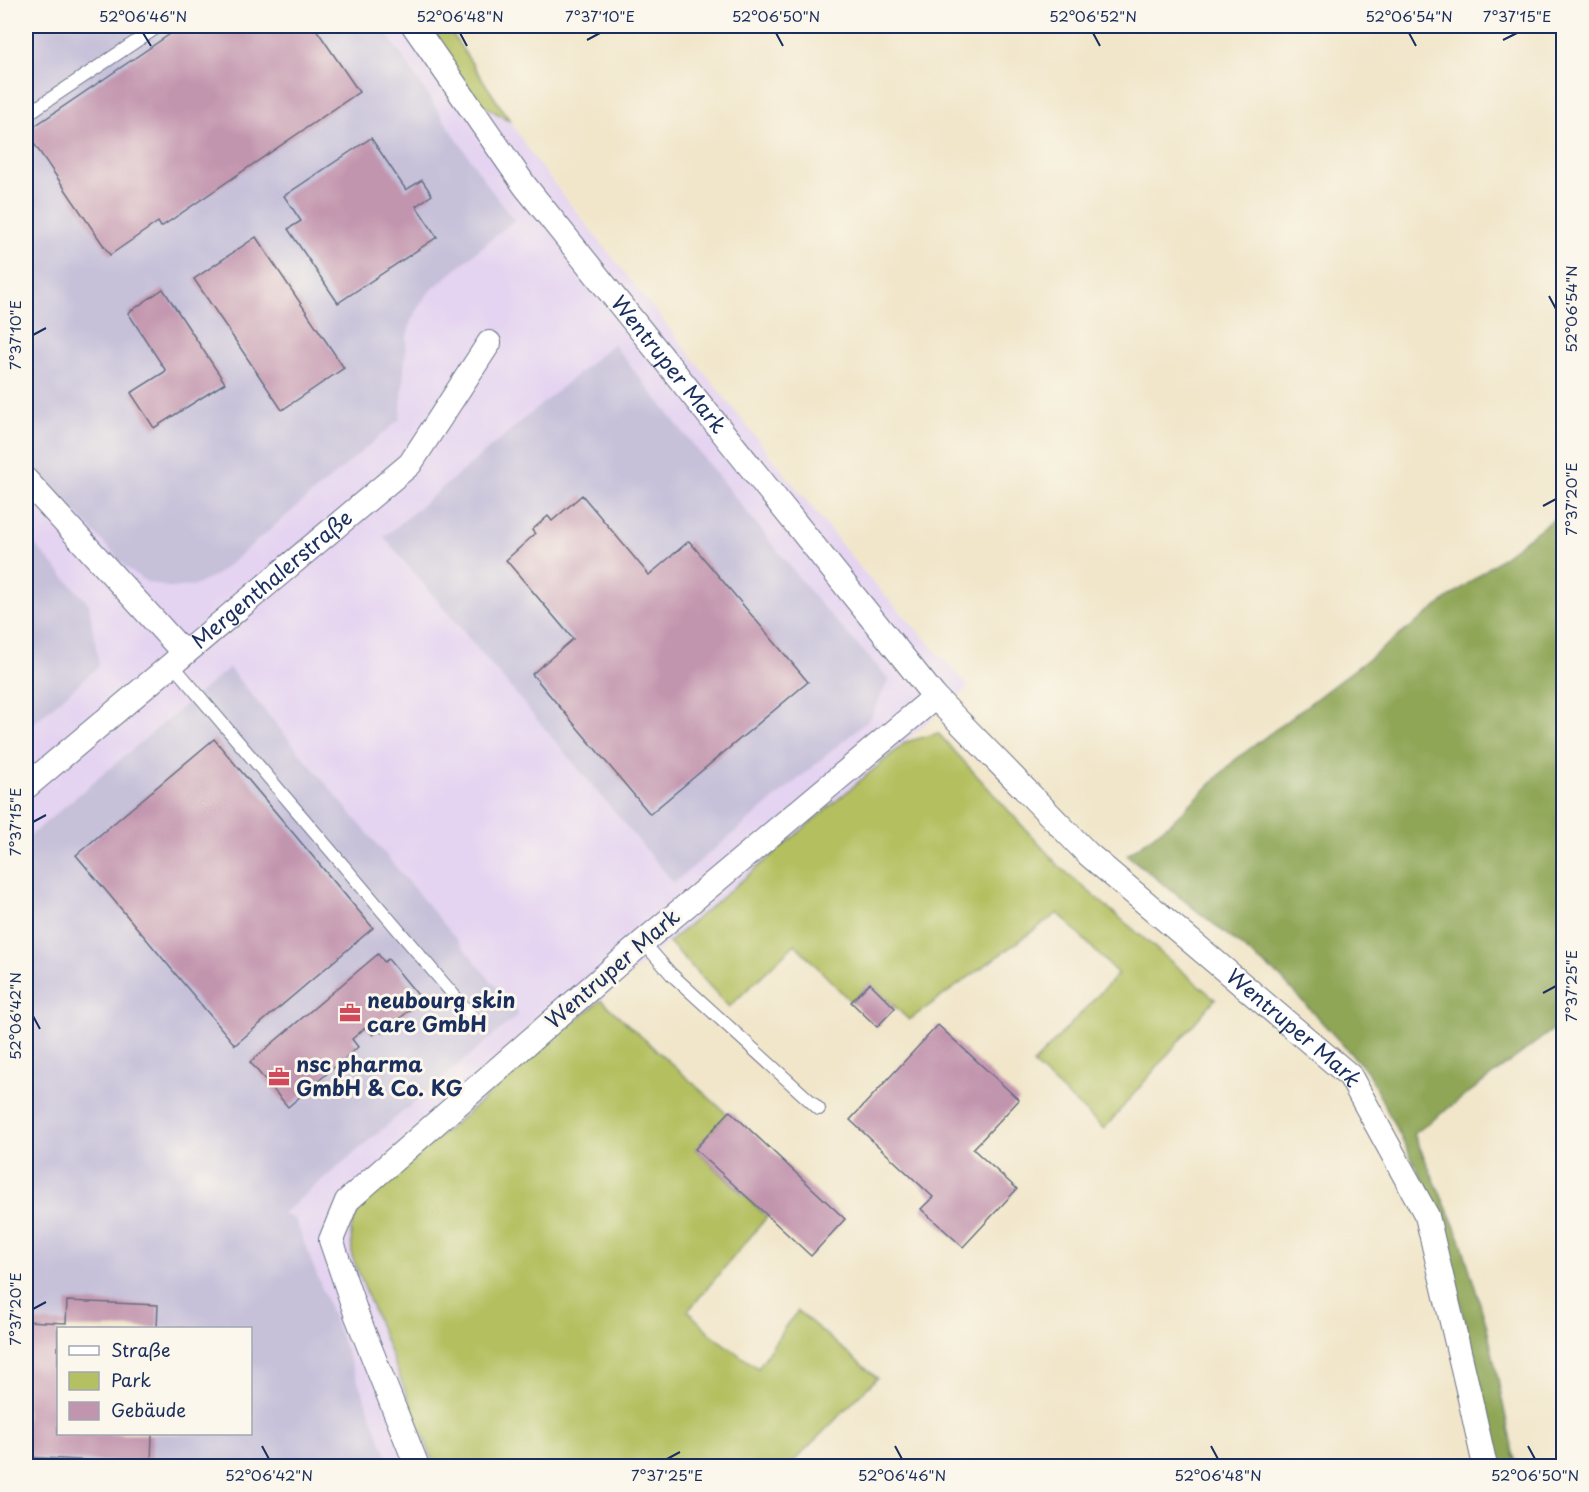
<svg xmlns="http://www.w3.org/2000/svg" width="1589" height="1492" font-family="'Playpen Sans',sans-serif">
<rect width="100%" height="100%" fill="#fbf7ec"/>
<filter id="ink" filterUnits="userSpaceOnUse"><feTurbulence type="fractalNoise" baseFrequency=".0167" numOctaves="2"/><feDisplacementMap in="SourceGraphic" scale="12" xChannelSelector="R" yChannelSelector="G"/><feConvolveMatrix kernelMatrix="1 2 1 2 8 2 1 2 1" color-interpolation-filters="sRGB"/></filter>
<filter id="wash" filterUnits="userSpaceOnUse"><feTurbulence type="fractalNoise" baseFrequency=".008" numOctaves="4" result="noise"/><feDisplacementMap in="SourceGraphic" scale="24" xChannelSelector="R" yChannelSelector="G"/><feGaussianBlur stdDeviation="1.35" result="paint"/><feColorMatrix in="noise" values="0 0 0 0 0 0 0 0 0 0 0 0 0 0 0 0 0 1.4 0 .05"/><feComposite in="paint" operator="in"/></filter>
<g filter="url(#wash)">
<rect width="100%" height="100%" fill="#f1e6ca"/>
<path fill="#e4d3f1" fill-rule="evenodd" d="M26,26H447L539,165L861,569L969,687L362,1202L352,1256L435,1466H26ZM58,1328H250V1434H58Z"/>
<g fill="#c6c0d9" fill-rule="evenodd">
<path d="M26,26H382L491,190L514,220L430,291L419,306L411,321L407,337L400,419L219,573L197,585L172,588L147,582L127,568L26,459Z"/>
<path d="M613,344L820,604L889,679L871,718L674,883L384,537Z"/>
<path d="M26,535L89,604L99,666L26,730Z"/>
<path d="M229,668L519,1014L282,1214L295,1219L391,1466H26V839ZM58,1328H250V1434H58Z"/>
</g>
<g fill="#b4c061" stroke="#687860" stroke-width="1.5">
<path d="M424,26H447L510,121L481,104Z"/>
<path d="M938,733L1059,866L1215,999L1104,1129L1033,1064L1118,974L1058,913L909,1020L870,983L851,1002L795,944L729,1007L669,942L906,742Z"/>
<path d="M601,1000L727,1114L695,1149L767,1217L688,1311L714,1337L758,1368L787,1324L798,1311L877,1378L789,1466H435L352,1256L351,1229L362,1202Z"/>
</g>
<path fill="#8fa657" stroke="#556a5a" stroke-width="1.5" d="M1563,513V1022L1414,1134L1461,1241L1487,1327L1516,1466H1499L1438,1210L1367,1071L1280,977L1127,855L1173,821L1235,760L1541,528Z"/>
<g id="blocks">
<g fill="#c295ae">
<path d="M182,26H314L359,92L161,227L158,222L110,255L26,132Z"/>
<path d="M371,138L406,190L422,180L432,195L416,206L437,237L338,303L288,229L301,221L284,196Z"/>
<path d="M256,237L344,368L282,410L194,279Z"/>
<path d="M163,289L225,383L154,428L131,393L166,371L128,313Z"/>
<path d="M26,301L33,313L26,318Z"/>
<path d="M582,495L649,575L689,541L808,682L650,814L532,674L573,639L506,560L535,534L532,530L548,516L552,521Z"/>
<path d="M214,739L373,928L235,1045L76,855Z"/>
<path d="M378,954L384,962L388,959L422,1000L382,1033L380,1030L373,1035L366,1027L352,1039L358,1047L288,1107L250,1062Z"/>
<path d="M870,983L895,1008L877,1027L851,1002Z"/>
<path d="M938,1025L1019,1100L973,1149L1017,1189L963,1247L921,1209L933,1197L850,1120Z"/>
<path d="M730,1111L845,1219L811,1256L695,1149Z"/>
<path d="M67,1301L158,1305L157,1328H58V1434H152L151,1464L26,1457V1321L66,1323Z"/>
</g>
</g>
</g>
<g filter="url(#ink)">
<use href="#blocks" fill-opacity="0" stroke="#666f84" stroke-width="1.5"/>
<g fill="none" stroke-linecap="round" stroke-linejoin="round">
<defs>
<g id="service">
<path d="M26,115L159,26"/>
<path d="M172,664L474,1019"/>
<path d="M643,942L671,974L819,1109"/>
</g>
<g id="minor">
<path id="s1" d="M414,26L525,186L935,697L643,942L347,1201L331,1240L357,1316L417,1466"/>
<path d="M26,480L184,653"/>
<path id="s2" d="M935,697L1088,854L1350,1076L1427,1216L1469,1394L1485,1466"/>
<path id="s3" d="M26,787L410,464L489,343"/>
</g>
</defs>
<use href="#service" stroke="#666f84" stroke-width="14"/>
<use href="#minor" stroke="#666f84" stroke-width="26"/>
<use href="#service" stroke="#fff" stroke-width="12"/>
<use href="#minor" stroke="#fff" stroke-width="24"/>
</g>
</g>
<path fill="none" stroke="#1b2f5e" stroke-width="2" d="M143,33L151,46M460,33L467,46M776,33L783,46M1093,33L1100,46M1409,33L1416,46M587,40L600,33M1503,40L1517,33M1549,296L1556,309M33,335L46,328M1543,506L1556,499M33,822L46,815M1543,993L1556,986M33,1016L40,1029M33,1309L46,1302M262,1446L269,1459M895,1446L902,1459M1211,1446L1218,1459M1528,1446L1535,1459M667,1459L680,1452"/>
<defs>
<symbol id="office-bare" viewBox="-9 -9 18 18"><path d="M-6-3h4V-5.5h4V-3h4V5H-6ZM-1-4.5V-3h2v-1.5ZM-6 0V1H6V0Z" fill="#d1495b" stroke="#fbf7ec" stroke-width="2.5" paint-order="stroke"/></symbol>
</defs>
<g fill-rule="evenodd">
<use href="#office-bare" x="335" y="998" width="30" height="30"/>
<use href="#office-bare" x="264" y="1062" width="30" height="30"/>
</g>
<g text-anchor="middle" stroke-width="6" stroke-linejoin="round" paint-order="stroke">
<g font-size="21" fill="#1b2f5e" stroke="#fbf7ec">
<text dy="7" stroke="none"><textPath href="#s1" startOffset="424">Wentruper Mark</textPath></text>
<text dy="7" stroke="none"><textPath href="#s3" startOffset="322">Mergenthalerstraße</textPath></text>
<text transform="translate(613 969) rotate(-41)" y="7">Wentruper Mark</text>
<text dy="7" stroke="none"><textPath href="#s2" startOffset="489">Wentruper Mark</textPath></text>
</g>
<g font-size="21" font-weight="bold" fill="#1b2f5e" stroke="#fbf7ec" text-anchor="start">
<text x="367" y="1008">neubourg skin<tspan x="367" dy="24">care GmbH</tspan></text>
<text x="296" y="1072">nsc pharma<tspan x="296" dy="24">GmbH &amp; Co. KG</tspan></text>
</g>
</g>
<rect width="1589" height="1492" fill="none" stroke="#fbf7ec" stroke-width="66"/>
<rect x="57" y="1327" width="195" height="108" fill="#fbf7ec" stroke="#a1a7b3" stroke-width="1.5"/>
<rect x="69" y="1346" width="30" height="9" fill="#ffffff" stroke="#a1a7b3" stroke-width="1.5"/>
<text x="111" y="1357" font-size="18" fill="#1b2f5e">Straße</text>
<rect x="69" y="1372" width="30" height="18" fill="#b4c061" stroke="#a1a7b3" stroke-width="1.5"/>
<text x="111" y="1387" font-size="18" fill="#1b2f5e">Park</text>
<rect x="69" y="1402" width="30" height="18" fill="#c295ae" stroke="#a1a7b3" stroke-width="1.5"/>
<text x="111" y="1417" font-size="18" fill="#1b2f5e">Gebäude</text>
<rect x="33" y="33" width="1523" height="1426" fill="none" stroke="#1b2f5e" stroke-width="2"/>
<g font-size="15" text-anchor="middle" fill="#1b2f5e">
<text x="143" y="22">52°06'46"N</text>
<text x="460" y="22">52°06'48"N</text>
<text x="600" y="22">7°37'10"E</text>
<text x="776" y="22">52°06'50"N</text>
<text x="1093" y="22">52°06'52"N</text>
<text x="1409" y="22">52°06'54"N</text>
<text x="1517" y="22">7°37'15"E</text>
<text transform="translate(1572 309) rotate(-90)" y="5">52°06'54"N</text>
<text transform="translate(16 335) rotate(-90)" y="5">7°37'10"E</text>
<text transform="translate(1572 499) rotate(-90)" y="5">7°37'20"E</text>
<text transform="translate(16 822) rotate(-90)" y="5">7°37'15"E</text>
<text transform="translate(1572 986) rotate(-90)" y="5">7°37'25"E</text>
<text transform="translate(16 1016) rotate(-90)" y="5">52°06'42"N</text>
<text transform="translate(16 1309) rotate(-90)" y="5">7°37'20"E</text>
<text x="269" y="1481">52°06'42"N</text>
<text x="667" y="1481">7°37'25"E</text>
<text x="902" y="1481">52°06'46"N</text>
<text x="1218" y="1481">52°06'48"N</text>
<text x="1535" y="1481">52°06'50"N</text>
</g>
</svg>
